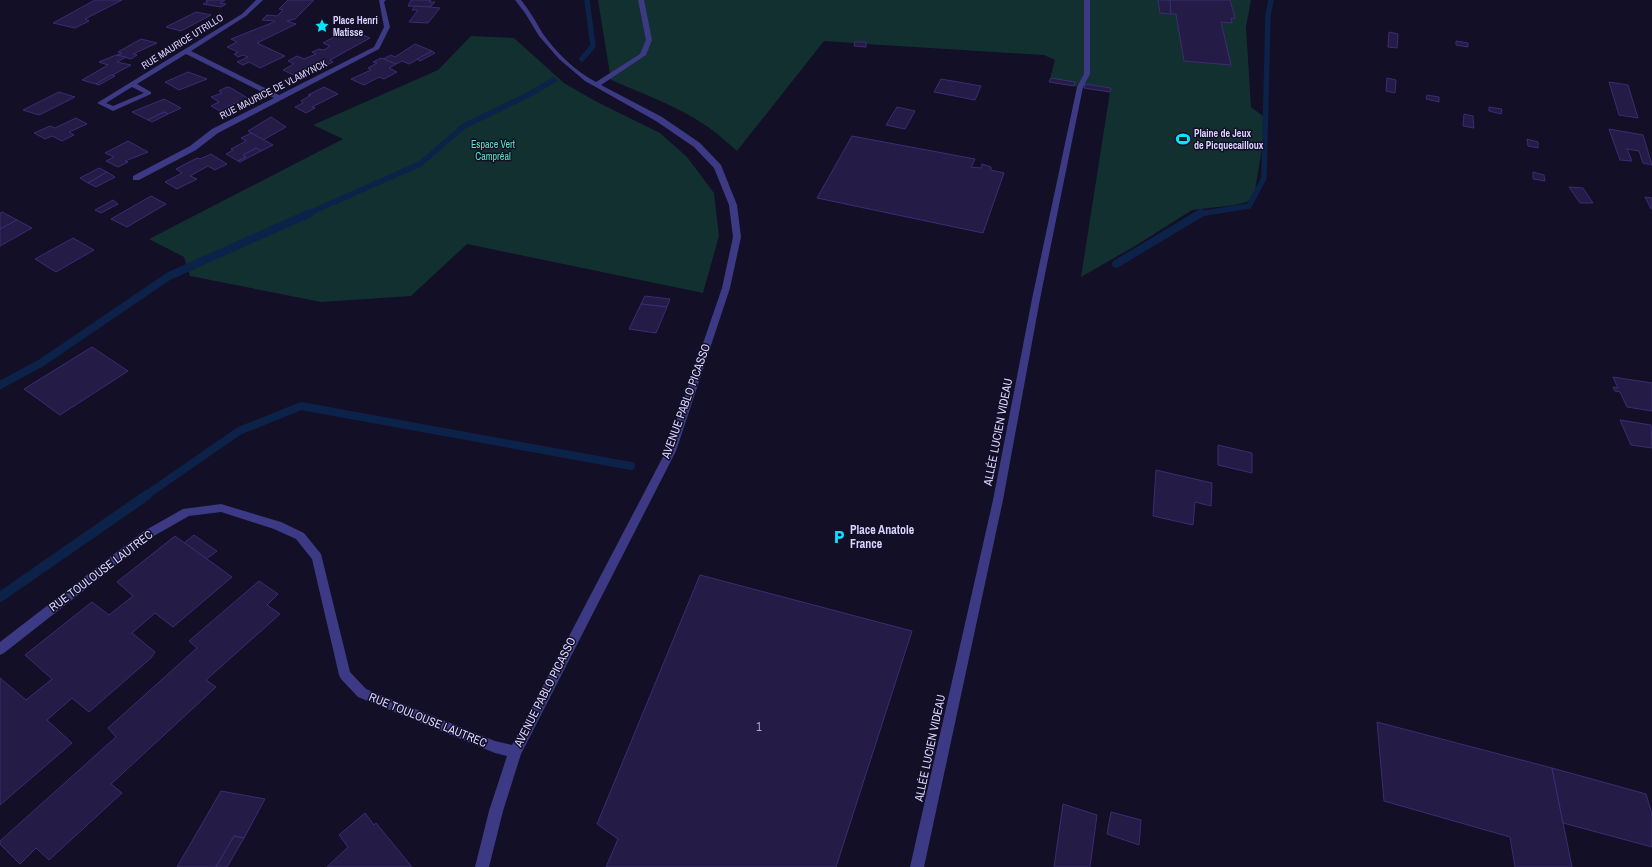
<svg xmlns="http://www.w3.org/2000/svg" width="1652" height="867" font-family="'Archivo Narrow',sans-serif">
<rect width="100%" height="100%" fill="#130f26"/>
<g fill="#12302f">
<path d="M598,0H1251L1246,27L1251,107L1267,119L1254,196L1247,202L1235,205L1192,210L1135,246L1081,277L1110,92L1049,82L1055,60L1044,55L866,44V42H855L854,43L824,41L737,151C728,143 718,134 708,127C679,107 644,94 611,80Z"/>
<path d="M471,36L514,38L564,83L597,102L660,133L687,157L714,193L719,236L703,293L467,244L411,296L321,302L190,276L184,257L149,239L343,139L313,125L438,70Z"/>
</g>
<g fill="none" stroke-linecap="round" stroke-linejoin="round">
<g stroke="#0c2248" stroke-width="5.5">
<path d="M582,59L593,46L587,0"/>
<path d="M307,214L420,164L464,126L528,95L554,80"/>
<path d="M1199,214L1249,206L1264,178L1268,15L1271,0"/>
</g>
<g stroke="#0c2248" stroke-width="8">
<path d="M1116,264L1201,213"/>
<path d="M0,385L41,363L169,276L310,213"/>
<path d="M145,496L239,431L301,406L631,466"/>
</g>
<path stroke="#0c2248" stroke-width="10" d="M0,597L147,495"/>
</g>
<g fill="#241b47" stroke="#3b2d73">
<path d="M95,0H122L85,19L89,21L75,28L53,23Z"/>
<path d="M207,0H225L220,3L226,4L221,7L203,4L208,2L206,1Z"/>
<path d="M288,0H314L295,19L287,21L296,24L257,43L285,56L260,68L249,62L243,65L237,62L248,57L243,55L238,57L234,54L238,52L227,47L237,42L231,39L274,22L275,21L262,20L267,15L277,16L283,10L279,9Z"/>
<path d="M411,0H431L429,2H435L430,7L408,6Z"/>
<path d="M1158,0H1170L1171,14L1160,13Z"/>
<path d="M1170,0H1230L1235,18H1231L1232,23L1221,22L1231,65L1184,61L1176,14H1171Z"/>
<path d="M415,6L430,7L440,8L428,23L409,22L418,10H412Z"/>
<path d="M196,12L211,15L181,31L166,27Z"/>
<path d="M349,29L370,38L330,60L333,62L300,78L283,70L294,64L288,61L297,56L304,59L316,54L312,52L319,49L324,50L330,46L323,43Z"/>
<path d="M1389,32L1398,34L1397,48L1388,47Z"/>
<path d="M141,39L157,43L133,54L137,55L131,59L117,55L122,53L118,52Z"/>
<path d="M1456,41L1468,43V47L1456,45Z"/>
<path d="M855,42H866V47L854,46Z"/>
<path d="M415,44L432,51L409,64L402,61L396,64L383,59L391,55L395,57Z"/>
<path d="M432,51L435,53L420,61L417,59Z"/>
<path d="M116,55L126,57L117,62L131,65L96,84L82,80L108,65L99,62Z"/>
<path d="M381,58L396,64L389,68L397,72L384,79L379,77L364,85L351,79L371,70L368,68L377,63L373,62Z"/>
<path d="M188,72L207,79L179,90L165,82Z"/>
<path d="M111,75L115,76L99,85L96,84Z"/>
<path d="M1051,78L1075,82L1074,86L1049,82Z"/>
<path d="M1387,78L1396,80L1395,93L1386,91Z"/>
<path d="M941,79L981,86L975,100L934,92Z"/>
<path d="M1609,82L1628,85L1638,118L1619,115Z"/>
<path d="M1085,84L1111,88L1110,92L1084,88Z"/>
<path d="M227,87L231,88L249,99L240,103L238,102L227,107L230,108L222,112L211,106L219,102L211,97L222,93L219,91Z"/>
<path d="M324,87L338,94L312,107L315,108L306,113L295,107L303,103L301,101L311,95H308Z"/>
<path d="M59,92L75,97L39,115L23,110Z"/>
<path d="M1427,95L1439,97V102L1426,99Z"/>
<path d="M164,99L181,108L168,114L164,112L148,120L132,112Z"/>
<path d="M897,107L915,111L905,129L886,125Z"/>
<path d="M1489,107L1502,109L1501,114L1489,111Z"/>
<path d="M164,112L168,114L152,122L148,120Z"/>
<path d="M1464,114L1473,116L1474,128L1463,126Z"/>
<path d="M271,117L286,127L263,140L248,131Z"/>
<path d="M76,118L87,124L69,132L74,135L62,141L52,136L45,139L34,133L50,126L55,128Z"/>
<path d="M1609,129L1643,135L1652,165L1643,163L1639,151L1627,149L1632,161L1620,160Z"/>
<path d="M251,133L273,145L261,151L256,148L243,155L246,157L238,161L226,154L233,150L231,149L246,141L241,138Z"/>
<path d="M852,136L975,159L971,167L981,168L982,164L991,167V170L1004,173L983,233L817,198Z"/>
<path d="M1527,139L1538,142V148L1528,146Z"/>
<path d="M128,141L148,152L125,161L128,162L118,167L106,161L114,157L105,153Z"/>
<path d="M256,148L261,151L240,162L238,161L246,157L243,155Z"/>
<path d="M211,154L227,164L215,170L208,166L190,176L197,179L177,189L165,182L182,173L176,169L197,158L200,159Z"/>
<path d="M99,168L107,172L88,183L80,178Z"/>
<path d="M107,172L115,177L96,187L88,183Z"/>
<path d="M1533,172L1544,175L1545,181L1533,179Z"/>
<path d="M1569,187L1583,188L1593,203H1580Z"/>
<path d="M151,196L166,204L127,227L111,219Z"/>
<path d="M1645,197L1652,198V209H1651Z"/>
<path d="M113,200L118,204L101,213L95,210Z"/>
<path d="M2,212L17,220L0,229V213Z"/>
<path d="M17,220L32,228L0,246V229Z"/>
<path d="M73,238L94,250L56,272L35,259Z"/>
<path d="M645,296L670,299L667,307L641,304Z"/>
<path d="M641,304L667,307L656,333L629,329Z"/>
<path d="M92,347L128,371L60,415L24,389Z"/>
<path d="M1613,377L1652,383V411L1627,407L1620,392L1615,391L1613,387L1618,388Z"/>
<path d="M1620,420L1651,425L1652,448L1631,445Z"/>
<path d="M1218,445L1252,453V473L1218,465Z"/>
<path d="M1156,470L1212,483L1211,506L1195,502L1193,525L1153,516Z"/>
<path d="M194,535L217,551L206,559L184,543Z"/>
<path d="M175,536L232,577L173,627L155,613L132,633L155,652L151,658L89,712L72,698L47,720L72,743L0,805V678L26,700L52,679L25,655L92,602L109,615L133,596L117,582Z"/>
<path d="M700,575L912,631L836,867H606L618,839L597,824Z"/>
<path d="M259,581L278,594L267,605L280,614L206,680L216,687L111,784L122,793L49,860L36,848L20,864L0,844V841L116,737L108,728L197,648L189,641Z"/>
<path d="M1377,722L1552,768L1572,867H1515L1510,837L1384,801Z"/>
<path d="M1552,768L1646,794L1652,814V847L1563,823Z"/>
<path d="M221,791L265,799L244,838L234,836L216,867H177Z"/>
<path d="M1063,804L1097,815L1090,867H1054Z"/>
<path d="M1111,812L1141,820L1139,845L1107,834Z"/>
<path d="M365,813L374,825L376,823L412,867H327L348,847L339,835Z"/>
<path d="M234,836L244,838L227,867H216Z"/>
</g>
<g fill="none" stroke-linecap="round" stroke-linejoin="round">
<g fill="#3d3a85" fill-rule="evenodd">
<path d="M256,0H263L246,16L191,51L279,95L374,47L384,27L379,0H386L384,2L390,27L379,49L218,133L196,150L139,180H133V176L190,146L212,129L274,98L186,54L137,84L151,92V94L113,111L97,103L242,14ZM132,87L144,93L113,106L106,103Z"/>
<path d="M515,0H521C530,11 536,22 543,34C556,52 576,72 596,82L640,54L646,40L638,0H644L652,40L646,55L601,85L662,117L700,143L721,165L737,205L741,237L730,288L676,451L521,754L503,811L489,867H475L489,811L507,756L495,753L358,697L341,679L339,675L312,559L296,539L274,529L221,512L189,516L152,537L4,653L0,655V642L144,531L183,509L221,504L281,522L304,533L321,554L350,672L366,689L495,741L512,745L666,451L722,288L733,237L729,205L714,168L694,147L656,121L585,81L559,59L539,36L525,13Z"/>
<path d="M1084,0H1090V74L1083,87L1040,299L1003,500L924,867H910L993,500L1032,299L1077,87L1084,74Z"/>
</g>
</g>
<defs>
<symbol id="sight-bare" viewBox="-9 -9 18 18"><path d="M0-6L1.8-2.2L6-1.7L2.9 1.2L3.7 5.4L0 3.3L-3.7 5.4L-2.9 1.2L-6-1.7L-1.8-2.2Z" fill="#00e5ff" stroke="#130f26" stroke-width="2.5" paint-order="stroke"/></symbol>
<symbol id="stadium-bare" viewBox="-9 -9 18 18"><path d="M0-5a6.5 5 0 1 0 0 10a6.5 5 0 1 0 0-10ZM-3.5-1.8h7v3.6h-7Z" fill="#00e5ff" stroke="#130f26" stroke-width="2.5" paint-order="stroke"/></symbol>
<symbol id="parking-bare" viewBox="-9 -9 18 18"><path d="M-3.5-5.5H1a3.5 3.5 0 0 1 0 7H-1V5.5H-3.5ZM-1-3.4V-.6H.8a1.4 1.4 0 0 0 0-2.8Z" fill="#00e5ff" stroke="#130f26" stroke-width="2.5" paint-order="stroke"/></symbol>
</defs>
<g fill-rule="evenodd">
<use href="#sight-bare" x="312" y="16" width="20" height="20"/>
<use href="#stadium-bare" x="1173" y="129" width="20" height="20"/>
<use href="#parking-bare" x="829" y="527" width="20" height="20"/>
</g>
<g text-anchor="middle" stroke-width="3" stroke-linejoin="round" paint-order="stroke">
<g font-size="10" font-weight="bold" fill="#d9d4ff" stroke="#130f26" text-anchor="start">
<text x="333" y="24">Place Henri<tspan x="333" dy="12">Matisse</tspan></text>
<text x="1194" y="137">Plaine de Jeux<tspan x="1194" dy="12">de Picquecailloux</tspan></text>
</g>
<g font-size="10" fill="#d9d4ff" stroke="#130f26">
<text transform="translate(182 41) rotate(-32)" y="4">RUE MAURICE UTRILLO</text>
<text transform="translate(273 89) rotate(-27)" y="4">RUE MAURICE DE VLAMYNCK</text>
</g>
<g font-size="10" fill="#5fe0c0" stroke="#130f26">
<text x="493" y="148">Espace Vert<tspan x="493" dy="12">Campréal</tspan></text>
</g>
<g font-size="12" fill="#d9d4ff" stroke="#130f26">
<text transform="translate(686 401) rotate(-70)" y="4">AVENUE PABLO PICASSO</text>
<text transform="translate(998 432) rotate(-79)" y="4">ALLÉE LUCIEN VIDEAU</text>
<text transform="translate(101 571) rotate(-37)" y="4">RUE TOULOUSE LAUTREC</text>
<text transform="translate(545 692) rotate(-63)" y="4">AVENUE PABLO PICASSO</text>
<text transform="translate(428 720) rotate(22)" y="4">RUE TOULOUSE LAUTREC</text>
<text transform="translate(930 748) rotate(-78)" y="4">ALLÉE LUCIEN VIDEAU</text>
</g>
<g font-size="12" font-weight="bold" fill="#d9d4ff" stroke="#130f26" text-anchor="start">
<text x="850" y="534">Place Anatole<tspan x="850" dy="14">France</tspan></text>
</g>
<g font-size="12" fill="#aca6d1">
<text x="759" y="731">1</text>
</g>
</g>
</svg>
